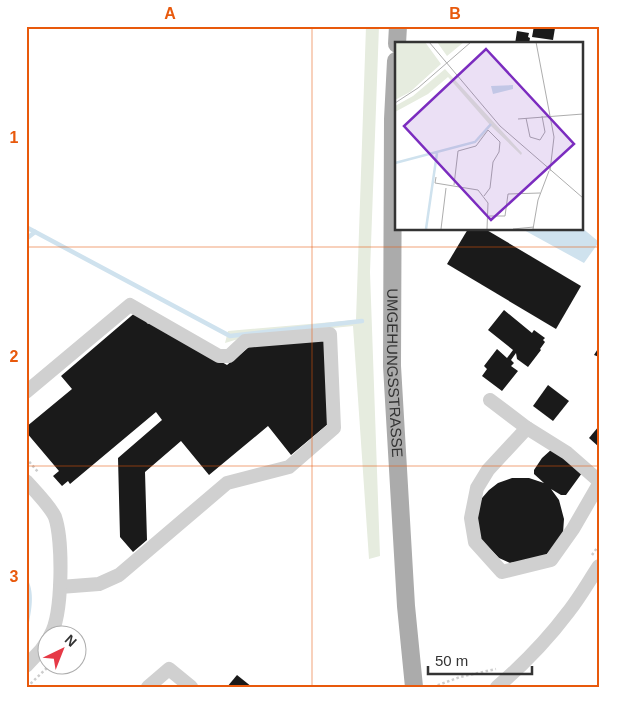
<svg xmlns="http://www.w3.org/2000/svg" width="625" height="713" font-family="Helvetica,sans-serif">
<rect width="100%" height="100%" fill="#fff"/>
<path fill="#e6ecdf" d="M366,26H379L370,272L380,556L369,559L353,326L245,337L225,343L228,331L356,320Z"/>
<g fill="#cfe2ee">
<path d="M581,227L599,242L584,263L522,229H581Z"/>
<path d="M26,576C36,593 31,610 28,629L26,630Z"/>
</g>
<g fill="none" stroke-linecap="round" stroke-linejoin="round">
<g stroke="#cfe2ee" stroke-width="4.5">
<path d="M26,227L230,336L362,321"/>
<path d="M26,239L35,232"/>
</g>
</g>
<g fill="#1a1a1a">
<path d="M534,26L555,28L553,40L532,37Z"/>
<path d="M517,31L529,33L528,37L530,38L529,44H515Z"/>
<path d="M468,229H485L581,286L556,329L447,264Z"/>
<path d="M504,310L532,333L534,330L545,338L543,340L545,342L540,349L541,350L528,367L517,359L516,353L511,360L514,363L511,366L518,371L502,391L482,376L487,369L484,366L497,349L507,358L513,350L488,330Z"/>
<path d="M137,311L148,324L151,322L227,365L249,347L325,339L328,424L291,455L268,426L209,475L181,441L145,472L147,540L133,552L120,537L118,458L162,420L156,412L70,484L68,481L62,486L53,476L59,471L26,432V427L72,389L61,376Z"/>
<path d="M599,347V357L594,355Z"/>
<path d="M548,385L569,401L553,421L533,406Z"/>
<path d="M599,426V447L589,438Z"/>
<path d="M552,449L582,473L566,495H561L551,489L559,500L564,519L563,533L559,542L543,558L510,563L499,558L481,540L476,522L478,508L482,498L489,490L498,483L512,478H529L544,483L534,474V470L542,458Z"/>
<path d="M237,675L252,687H227Z"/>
</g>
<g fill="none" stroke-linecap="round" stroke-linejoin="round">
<g stroke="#cdcdcd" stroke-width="2.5" stroke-dasharray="2.5 2.5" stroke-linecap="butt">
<path d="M26,458L38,472"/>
<path d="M592,555L599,545"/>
<path d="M27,687L49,666"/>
<path d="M433,687L460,677L496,669"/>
</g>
<g stroke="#d0d0d0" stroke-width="14">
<path d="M26,392L130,305L219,356H229L245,341L330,334L334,428L289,467L227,483L119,575L99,584L60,587"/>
<path d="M490,400L527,428L567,453L599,481"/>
<path d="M527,428L488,470L477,488L471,518L475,542L502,572L551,560L573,529L599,484"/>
<path d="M26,481C35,491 50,506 55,517C63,540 63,615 50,636"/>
<path d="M26,666L41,650L48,640"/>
<path d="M148,687L169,669L191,687"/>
<path d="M497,687C524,664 548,639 569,611C580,597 589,581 599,566"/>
</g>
<g stroke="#ababab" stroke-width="18">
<path d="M397,44L398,26"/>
<path id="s1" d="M396,61L393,119L392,366L406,606L414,687"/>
</g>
</g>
<path fill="none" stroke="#e8590c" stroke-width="1" stroke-opacity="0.55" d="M312,26V687M26,247H599M26,466H599"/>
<g text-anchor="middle" stroke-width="5" stroke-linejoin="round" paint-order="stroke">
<g font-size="15" fill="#333" stroke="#fff">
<text dy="5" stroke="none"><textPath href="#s1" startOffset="312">UMGEHUNGSSTRASSE</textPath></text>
</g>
</g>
<g transform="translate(395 42)">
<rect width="188" height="188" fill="#fff"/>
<path d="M0,0H30L46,22L15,50L0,58ZM42,0H69L52,14ZM50,27L127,111L126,113L96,84L81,102L95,83L53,35L33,52L0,70V64L18,54Z" fill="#e6ecdf"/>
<path d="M118,43V47L98,52L96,44Z" fill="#cfe2ee"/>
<path fill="none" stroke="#cfe2ee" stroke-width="2.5" d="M0,121L80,100L96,82M31,187L42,111"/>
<path fill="none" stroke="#adadad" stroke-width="1" d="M34,0L105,84L188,156M141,0L159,95L155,129M0,61L23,46L76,0M131,76L135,95L145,98L150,90L147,74M123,77L188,72M41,135L40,141L83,148L93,161L92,187M59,143L63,109L81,104L93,88L105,100L104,110L98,120L95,146L89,154M94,174H110L113,152L145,151M46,187L51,146M118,187L139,185M138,187L143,158L154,129"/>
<path fill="#7b2cbf" fill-opacity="0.15" stroke="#7b2cbf" stroke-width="2.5" d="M91,7L179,102L96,178L9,84Z"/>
<rect width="188" height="188" fill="none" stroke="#333" stroke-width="2.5"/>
</g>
<rect width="625" height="713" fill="none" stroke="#ffffff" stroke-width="55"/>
<g transform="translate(62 650) rotate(43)"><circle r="24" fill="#ffffff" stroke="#adadad"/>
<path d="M0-4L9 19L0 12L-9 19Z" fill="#e63946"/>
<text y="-8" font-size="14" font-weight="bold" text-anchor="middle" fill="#333333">N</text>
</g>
<path d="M428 666v8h104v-8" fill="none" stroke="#333333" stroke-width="2.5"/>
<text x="435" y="666" font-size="15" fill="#333333" stroke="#ffffff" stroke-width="4" paint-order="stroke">50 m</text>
<rect x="28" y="28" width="570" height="658" fill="none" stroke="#e8590c" stroke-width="2"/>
<g font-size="16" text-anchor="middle" font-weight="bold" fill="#e8590c">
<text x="170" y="19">A</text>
<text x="455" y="19">B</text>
<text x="14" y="143">1</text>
<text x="14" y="362">2</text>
<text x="14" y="582">3</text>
</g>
</svg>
